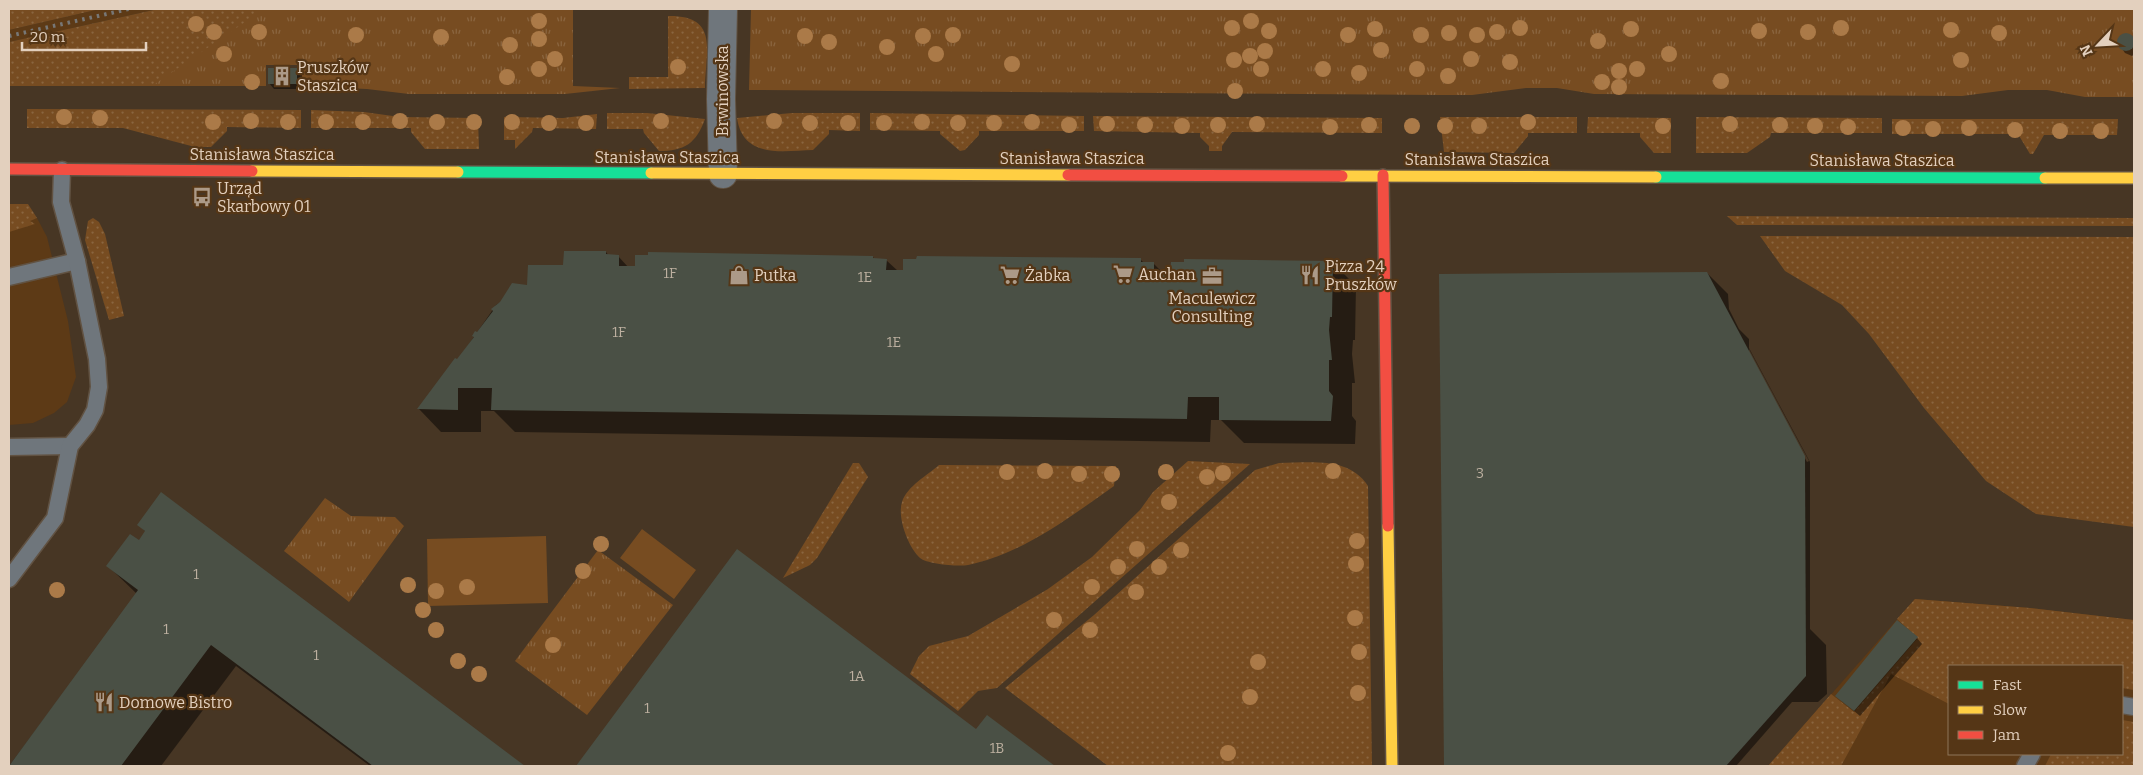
<svg xmlns="http://www.w3.org/2000/svg" width="2143" height="775" font-family="Bitter,serif">
<defs>
<pattern id="grass-dots" width="8" height="8" patternUnits="userSpaceOnUse" patternTransform="scale(1.25)"><rect width="8" height="8" fill="#774c21"/><path d="M2 2h.1M6 6h.1" fill="none" stroke="#8a653f" stroke-width="1.8" stroke-linecap="round"/></pattern>
<pattern id="park-tufts" width="24" height="20" patternUnits="userSpaceOnUse" patternTransform="scale(1.25)"><rect width="24" height="20" fill="#774c21"/><path d="M3 7l-1-3M5 7V3M7 7l1-3M15 17l-1-3M17 17v-4M19 17l1-3" fill="none" stroke="#8a653f"/></pattern>
</defs>
<rect width="100%" height="100%" fill="#473624"/>
<g fill="#5d3a16" fill-rule="evenodd">
<path d="M100,9H158L9,42V30Z"/>
<path d="M37,218L47,237L68,321L76,377L67,402L54,413L33,423L9,425V221Z"/>
<path d="M1915,599L2030,608L2134,620V766H1768ZM1949,666H2122V754H1949Z"/>
</g>
<g fill="url(#grass-dots)">
<path d="M9,9H100L9,30Z"/>
<path d="M158,9H504L300,86V65H266V86H9V42Z"/>
<path d="M668,16C719,15 706,50 705,88L629,89V77H668Z"/>
<path d="M27,109L301,110V128L227,127V131L211,147H195L123,128H27Z"/>
<path d="M311,110L364,112L400,117L478,118L479,149H425L411,132V128H311Z"/>
<path d="M607,113H647L705,119C696,144 684,151 659,151L644,133L643,129H607Z"/>
<path d="M792,113H860V131L829,130V134L813,150C783,151 743,159 737,118Z"/>
<path d="M870,113L1084,116V131H979V135L965,150L960,151L940,134V131L870,130Z"/>
<path d="M597,114L596,129L533,128L532,132L515,149V140H504V117L563,118Z"/>
<path d="M1093,116L1382,118V133L1232,132L1222,146V151H1209V146L1200,137V133L1094,131Z"/>
<path d="M1577,117V133H1528V136L1514,153L1444,152L1440,117Z"/>
<path d="M1588,117L1671,118V153H1654L1640,137V133H1587Z"/>
<path d="M1696,117L1882,118V133H1771L1770,137L1747,153H1696Z"/>
<path d="M1892,119H2118L2117,135H2044L2033,154H2030L2018,134H1892Z"/>
<path d="M9,204H28L37,218L30,221L35,224L9,232Z"/>
<path d="M1727,216L2134,218V226L1737,225Z"/>
<path d="M93,218L99,222L105,234L124,316L109,320L85,240L88,221Z"/>
<path d="M1760,236L2134,237V527L2036,514L1986,481L1924,408L1869,334L1842,305L1785,271Z"/>
<path d="M1188,461L1250,464L997,688L978,691L958,711L910,674L919,656L929,646L968,636L1048,589L1092,557L1140,510L1153,492Z"/>
<path d="M853,463H859L868,477L817,558L810,565L783,578Z"/>
<path d="M1279,463C1310,463 1349,456 1368,486L1372,766H1108L1005,688L1094,615L1255,470Z"/>
<path d="M939,465L1116,466L1114,486C1070,517 1022,554 968,565C958,567 927,564 920,558C908,547 897,517 902,502C907,486 928,475 939,465Z"/>
<path d="M1915,599L2030,608L2134,620V690L2122,688V666H1949V704L1891,674L1841,766H1768L1831,694L1854,712L1918,638L1897,619Z"/>
<path d="M2122,720L2134,722V766H2045L2051,754H2122Z"/>
</g>
<g fill="url(#park-tufts)">
<path d="M264,9H573V86L620,88L565,94H409L367,89L300,86V65H266V86H152Z"/>
<path d="M751,9H2134V97H2085L2047,90H2008L1962,96L1594,94L1557,88H1526L1472,95H1440L749,90Z"/>
<path d="M325,498L351,516L395,517L404,526L349,602L284,551Z"/>
<path d="M598,550L673,605L587,715L515,661Z"/>
</g>
<g fill="#774c21">
<path d="M642,529L696,570L674,599L620,558Z"/>
<path d="M546,536L548,603L428,606L427,539Z"/>
</g>
<g fill="#0007" fill-rule="evenodd">
<path d="M2125,34L2134,40V55L2132,56L2125,53L2118,43L2121,36Z"/>
<path d="M296,70L302,75V89H274L269,83Z"/>
<path d="M606,252L609,256H618L629,268L873,257L875,260H886L898,271L1140,259L1144,263H1153L1165,275L1332,262L1356,286L1355,340H1353L1352,354L1355,383H1352V416L1356,421L1355,444L1244,443L1221,420H1211L1210,442L515,432L494,411H481V432H441L419,409L458,360L496,305L565,267Z"/>
<path d="M1707,273L1728,294L1729,309L1739,329L1749,339V348L1810,462V629L1826,645L1827,694L1818,702H1792L1736,766H1445L1440,275ZM1749,349L1809,461L1807,462L1749,354Z"/>
<path d="M139,525L266,573L523,766H370L236,666L161,766H9L137,594L108,566L139,541L146,532Z"/>
<path d="M737,551L977,731L987,717L1052,766H578Z"/>
<path d="M1917,638L1922,644L1860,716L1842,701Z"/>
</g>
<g fill="#4a5045">
<circle cx="2126" cy="42" r="9"/>
<rect x="268" y="68" width="29" height="16"/>
<path d="M564,251H606V254L619,255V266H635V255H648V252L873,256V258L887,259L886,270H903V259H916L917,256L1141,258V262H1154V273H1170L1171,262H1184V259L1333,261L1332,317H1330L1329,330L1332,360H1329V391L1333,396L1331,421L1219,420V397H1188L1187,419L491,410L492,388H458V410L417,409L455,358L457,359L474,337L472,336L475,331L477,332L493,311L491,309L500,302L512,283L527,285L528,265H563Z"/>
<path d="M1707,272L1805,456L1806,676L1726,766H1444L1439,274Z"/>
<path d="M161,492L266,571L525,766H373L211,645L121,766H9L138,590L106,566L130,534L139,540L145,531L137,525Z"/>
<path d="M737,549L976,729L987,715L1055,766H576Z"/>
<path d="M1897,620L1918,637L1854,711L1835,696Z"/>
</g>
<g fill="none" stroke-linecap="round" stroke-linejoin="round">
<defs>
<g id="lane">
<path d="M9,277L77,261"/>
<path d="M9,447L70,446"/>
<path d="M9,579L55,518L70,446L87,425L95,410L99,387L97,359L77,261L61,202L62,170"/>
<path d="M2122,705L2134,707"/>
<path d="M2025,766L2032,754"/>
</g>
<path id="street" d="M723,174L721,99L723,9"/>
<g id="fast">
<path d="M458,172L651,173"/>
<path d="M1656,177L2045,178"/>
</g>
<g id="slow">
<path d="M252,171L458,172"/>
<path d="M651,173L1068,175"/>
<path d="M1342,176L1656,177"/>
<path d="M2045,178H2134"/>
<path d="M1388,526L1392,766"/>
</g>
<g id="jam">
<path d="M9,169L252,171"/>
<path d="M1068,175L1342,176"/>
<path d="M1383,175L1388,526"/>
</g>
</defs>
<use href="#lane" stroke="#615242" stroke-width="19"/>
<use href="#street" stroke="#615242" stroke-width="30"/>
<use href="#fast" stroke="#615242" stroke-width="14"/>
<use href="#slow" stroke="#615242" stroke-width="14"/>
<use href="#jam" stroke="#615242" stroke-width="14"/>
<use href="#lane" stroke="#6f767c" stroke-width="16"/>
<use href="#street" stroke="#6f767c" stroke-width="28"/>
<use href="#fast" stroke="#16e098" stroke-width="11"/>
<use href="#slow" stroke="#ffcf43" stroke-width="11"/>
<use href="#jam" stroke="#f24e42" stroke-width="11"/>
<path stroke="#777776" stroke-width="4" stroke-dasharray="2.5 5" stroke-linecap="butt" d="M9,36L129,9"/>
</g>
<g fill="#ab7a48">
<circle cx="539" cy="21" r="8"/>
<circle cx="1251" cy="21" r="8"/>
<circle cx="196" cy="24" r="8"/>
<circle cx="1232" cy="28" r="8"/>
<circle cx="1520" cy="28" r="8"/>
<circle cx="1841" cy="28" r="8"/>
<circle cx="1375" cy="29" r="8"/>
<circle cx="1631" cy="29" r="8"/>
<circle cx="1951" cy="30" r="8"/>
<circle cx="1269" cy="31" r="8"/>
<circle cx="1759" cy="31" r="8"/>
<circle cx="214" cy="32" r="8"/>
<circle cx="259" cy="32" r="8"/>
<circle cx="1497" cy="32" r="8"/>
<circle cx="1808" cy="32" r="8"/>
<circle cx="1449" cy="33" r="8"/>
<circle cx="1999" cy="33" r="8"/>
<circle cx="356" cy="35" r="8"/>
<circle cx="953" cy="35" r="8"/>
<circle cx="1348" cy="35" r="8"/>
<circle cx="1421" cy="35" r="8"/>
<circle cx="1477" cy="35" r="8"/>
<circle cx="805" cy="36" r="8"/>
<circle cx="923" cy="36" r="8"/>
<circle cx="441" cy="37" r="8"/>
<circle cx="539" cy="39" r="8"/>
<circle cx="1598" cy="41" r="8"/>
<circle cx="829" cy="42" r="8"/>
<circle cx="510" cy="45" r="8"/>
<circle cx="887" cy="47" r="8"/>
<circle cx="1381" cy="50" r="8"/>
<circle cx="1265" cy="51" r="8"/>
<circle cx="224" cy="54" r="8"/>
<circle cx="936" cy="54" r="8"/>
<circle cx="1669" cy="54" r="8"/>
<circle cx="1250" cy="56" r="8"/>
<circle cx="555" cy="59" r="8"/>
<circle cx="1471" cy="59" r="8"/>
<circle cx="1234" cy="60" r="8"/>
<circle cx="1961" cy="60" r="8"/>
<circle cx="1510" cy="62" r="8"/>
<circle cx="1012" cy="64" r="8"/>
<circle cx="678" cy="67" r="8"/>
<circle cx="539" cy="69" r="8"/>
<circle cx="1261" cy="69" r="8"/>
<circle cx="1323" cy="69" r="8"/>
<circle cx="1417" cy="69" r="8"/>
<circle cx="1637" cy="69" r="8"/>
<circle cx="1619" cy="71" r="8"/>
<circle cx="1359" cy="73" r="8"/>
<circle cx="1448" cy="76" r="8"/>
<circle cx="507" cy="77" r="8"/>
<circle cx="1721" cy="81" r="8"/>
<circle cx="252" cy="82" r="8"/>
<circle cx="1602" cy="82" r="8"/>
<circle cx="1619" cy="87" r="8"/>
<circle cx="1235" cy="91" r="8"/>
<circle cx="64" cy="117" r="8"/>
<circle cx="100" cy="118" r="8"/>
<circle cx="251" cy="121" r="8"/>
<circle cx="400" cy="121" r="8"/>
<circle cx="661" cy="121" r="8"/>
<circle cx="774" cy="121" r="8"/>
<circle cx="213" cy="122" r="8"/>
<circle cx="288" cy="122" r="8"/>
<circle cx="326" cy="122" r="8"/>
<circle cx="363" cy="122" r="8"/>
<circle cx="437" cy="122" r="8"/>
<circle cx="474" cy="122" r="8"/>
<circle cx="512" cy="122" r="8"/>
<circle cx="922" cy="122" r="8"/>
<circle cx="1032" cy="122" r="8"/>
<circle cx="1528" cy="122" r="8"/>
<circle cx="549" cy="123" r="8"/>
<circle cx="586" cy="123" r="8"/>
<circle cx="810" cy="123" r="8"/>
<circle cx="848" cy="123" r="8"/>
<circle cx="884" cy="123" r="8"/>
<circle cx="958" cy="123" r="8"/>
<circle cx="994" cy="123" r="8"/>
<circle cx="1107" cy="124" r="8"/>
<circle cx="1257" cy="124" r="8"/>
<circle cx="1730" cy="124" r="8"/>
<circle cx="1069" cy="125" r="8"/>
<circle cx="1145" cy="125" r="8"/>
<circle cx="1218" cy="125" r="8"/>
<circle cx="1369" cy="125" r="8"/>
<circle cx="1780" cy="125" r="8"/>
<circle cx="1182" cy="126" r="8"/>
<circle cx="1412" cy="126" r="8"/>
<circle cx="1445" cy="126" r="8"/>
<circle cx="1479" cy="126" r="8"/>
<circle cx="1663" cy="126" r="8"/>
<circle cx="1815" cy="126" r="8"/>
<circle cx="1330" cy="127" r="8"/>
<circle cx="1848" cy="127" r="8"/>
<circle cx="1903" cy="128" r="8"/>
<circle cx="1969" cy="128" r="8"/>
<circle cx="1933" cy="129" r="8"/>
<circle cx="2015" cy="130" r="8"/>
<circle cx="2060" cy="131" r="8"/>
<circle cx="2101" cy="131" r="8"/>
<circle cx="1045" cy="471" r="8"/>
<circle cx="1333" cy="471" r="8"/>
<circle cx="1007" cy="472" r="8"/>
<circle cx="1166" cy="472" r="8"/>
<circle cx="1223" cy="473" r="8"/>
<circle cx="1079" cy="474" r="8"/>
<circle cx="1112" cy="474" r="8"/>
<circle cx="1207" cy="477" r="8"/>
<circle cx="1169" cy="502" r="8"/>
<circle cx="1357" cy="541" r="8"/>
<circle cx="601" cy="544" r="8"/>
<circle cx="1137" cy="549" r="8"/>
<circle cx="1181" cy="550" r="8"/>
<circle cx="1356" cy="564" r="8"/>
<circle cx="1118" cy="567" r="8"/>
<circle cx="1159" cy="567" r="8"/>
<circle cx="583" cy="571" r="8"/>
<circle cx="408" cy="585" r="8"/>
<circle cx="467" cy="587" r="8"/>
<circle cx="1092" cy="587" r="8"/>
<circle cx="57" cy="590" r="8"/>
<circle cx="436" cy="591" r="8"/>
<circle cx="1136" cy="592" r="8"/>
<circle cx="423" cy="610" r="8"/>
<circle cx="1355" cy="618" r="8"/>
<circle cx="1054" cy="620" r="8"/>
<circle cx="436" cy="630" r="8"/>
<circle cx="1090" cy="630" r="8"/>
<circle cx="553" cy="645" r="8"/>
<circle cx="1359" cy="652" r="8"/>
<circle cx="458" cy="661" r="8"/>
<circle cx="1258" cy="662" r="8"/>
<circle cx="479" cy="674" r="8"/>
<circle cx="1358" cy="693" r="8"/>
<circle cx="1250" cy="697" r="8"/>
<circle cx="1228" cy="753" r="8"/>
</g>
<defs>
<symbol id="building-bare" viewBox="-9 -9 18 18"><path d="M-4-6H4V6H1V3H-1V6H-4ZM-2.5-4.3h1.7v1.8h-1.7ZM.8-4.3h1.7v1.8H.8ZM-2.5-1h1.7V.8h-1.7ZM.8-1h1.7V.8H.8Z" fill="#ac9a88" stroke="#553616" stroke-width="2.5" paint-order="stroke"/></symbol>
<symbol id="bus-bare" viewBox="-9 -9 18 18"><path d="M-5-6H5V4H4V6H2V4H-2V6H-4V4H-5ZM-3.5-4V0h7V-4ZM-3.5 1.2v1.5H-2V1.2ZM2 1.2v1.5H3.5V1.2Z" fill="#ac9a88" stroke="#553616" stroke-width="2.5" paint-order="stroke"/></symbol>
<symbol id="supermarket-bare" viewBox="-9 -9 18 18"><path d="M-6-5.5h2.5l.6 2H6L4.5 2H-2.5L-4.4-4H-6ZM-1.5 3.2a1.3 1.3 0 1 0 .1 0ZM3 3.2a1.3 1.3 0 1 0 .1 0Z" fill="#ac9a88" stroke="#553616" stroke-width="2.5" paint-order="stroke"/></symbol>
<symbol id="shop-bare" viewBox="-9 -9 18 18"><path d="M-5-2.5h2.3a2.7 3.5 0 0 1 5.4 0H5L5.5 6h-11ZM-1.5-2.5h3a1.5 2.3 0 0 0-3 0Z" fill="#ac9a88" stroke="#553616" stroke-width="2.5" paint-order="stroke"/></symbol>
<symbol id="restaurant-bare" viewBox="-9 -9 18 18"><path d="M-5-6h1v4h1v-4h1v4h1v-4h1v5L-1.5 .5V6h-2V.5L-5-1ZM5-6V6H3V1.5H1.5Q1.5-4 5-6Z" fill="#ac9a88" stroke="#553616" stroke-width="2.5" paint-order="stroke"/></symbol>
<symbol id="office-bare" viewBox="-9 -9 18 18"><path d="M-6-3h4V-5.5h4V-3h4V5H-6ZM-1-4.5V-3h2v-1.5ZM-6 0V1H6V0Z" fill="#ac9a88" stroke="#553616" stroke-width="2.5" paint-order="stroke"/></symbol>
</defs>
<g fill-rule="evenodd">
<use href="#building-bare" x="268" y="62" width="28" height="28"/>
<use href="#bus-bare" x="188" y="183" width="28" height="28"/>
<use href="#supermarket-bare" x="1109" y="260" width="28" height="28"/>
<use href="#shop-bare" x="725" y="261" width="28" height="28"/>
<use href="#supermarket-bare" x="996" y="261" width="28" height="28"/>
<use href="#restaurant-bare" x="1296" y="261" width="28" height="28"/>
<use href="#office-bare" x="1198" y="262" width="28" height="28"/>
<use href="#restaurant-bare" x="90" y="688" width="28" height="28"/>
</g>
<g text-anchor="middle" stroke-width="4.5" stroke-linejoin="round" paint-order="stroke">
<g font-size="14" fill="#bdb0a0">
<text x="670" y="278">1F</text>
<text x="865" y="282">1E</text>
<text x="619" y="337">1F</text>
<text x="894" y="347">1E</text>
<text x="1480" y="478">3</text>
<text x="196" y="579">1</text>
<text x="166" y="634">1</text>
<text x="316" y="660">1</text>
<text x="857" y="681">1A</text>
<text x="647" y="713">1</text>
<text x="997" y="753">1B</text>
</g>
<g font-size="16" fill="#e3d0be" stroke="#553616" text-anchor="start">
<text x="297" y="73">Pruszków<tspan x="297" dy="18">Staszica</tspan></text>
<text x="217" y="194">Urząd<tspan x="217" dy="18">Skarbowy 01</tspan></text>
<text x="1325" y="272">Pizza 24<tspan x="1325" dy="18">Pruszków</tspan></text>
<text x="1138" y="280">Auchan</text>
<text x="754" y="281">Putka</text>
<text x="1025" y="281">Żabka</text>
<text x="1212" y="304" text-anchor="middle">Maculewicz<tspan x="1212" dy="18">Consulting</tspan></text>
<text x="119" y="708">Domowe Bistro</text>
</g>
<g font-size="16" fill="#e3d0be" stroke="#553616">
<text transform="translate(722 91) rotate(-90)" y="6">Brwinowska</text>
<text x="262" y="160">Stanisława Staszica</text>
<text x="667" y="163">Stanisława Staszica</text>
<text x="1072" y="164">Stanisława Staszica</text>
<text x="1477" y="165">Stanisława Staszica</text>
<text x="1882" y="166">Stanisława Staszica</text>
</g>
</g>
<rect width="2143" height="775" fill="none" stroke="#e3d0be" stroke-width="20"/>
<rect x="1948" y="665" width="175" height="90" fill="#553616" stroke="#8e7459"/>
<rect x="1958" y="681" width="25" height="8" fill="#16e098" stroke="#8e7459"/>
<text x="1993" y="690" font-size="15" fill="#e3d0be">Fast</text>
<rect x="1958" y="706" width="25" height="8" fill="#ffcf43" stroke="#8e7459"/>
<text x="1993" y="715" font-size="15" fill="#e3d0be">Slow</text>
<rect x="1958" y="731" width="25" height="8" fill="#f24e42" stroke="#8e7459"/>
<text x="1993" y="740" font-size="15" fill="#e3d0be">Jam</text>
<g transform="translate(2098 45) rotate(245)" stroke="#553616" stroke-width="4" paint-order="stroke">
<path d="M0-4L9 19L0 12L-9 19Z" fill="#e3d0be"/>
<text y="-8" font-size="14" font-weight="bold" text-anchor="middle" fill="#e3d0be">N</text>
</g>
<path d="M22 42v8h124v-8" fill="none" stroke="#e3d0be" stroke-width="2.5"/>
<text x="30" y="42" font-size="15" fill="#e3d0be" stroke="#553616" stroke-width="4" paint-order="stroke">20 m</text>
</svg>
